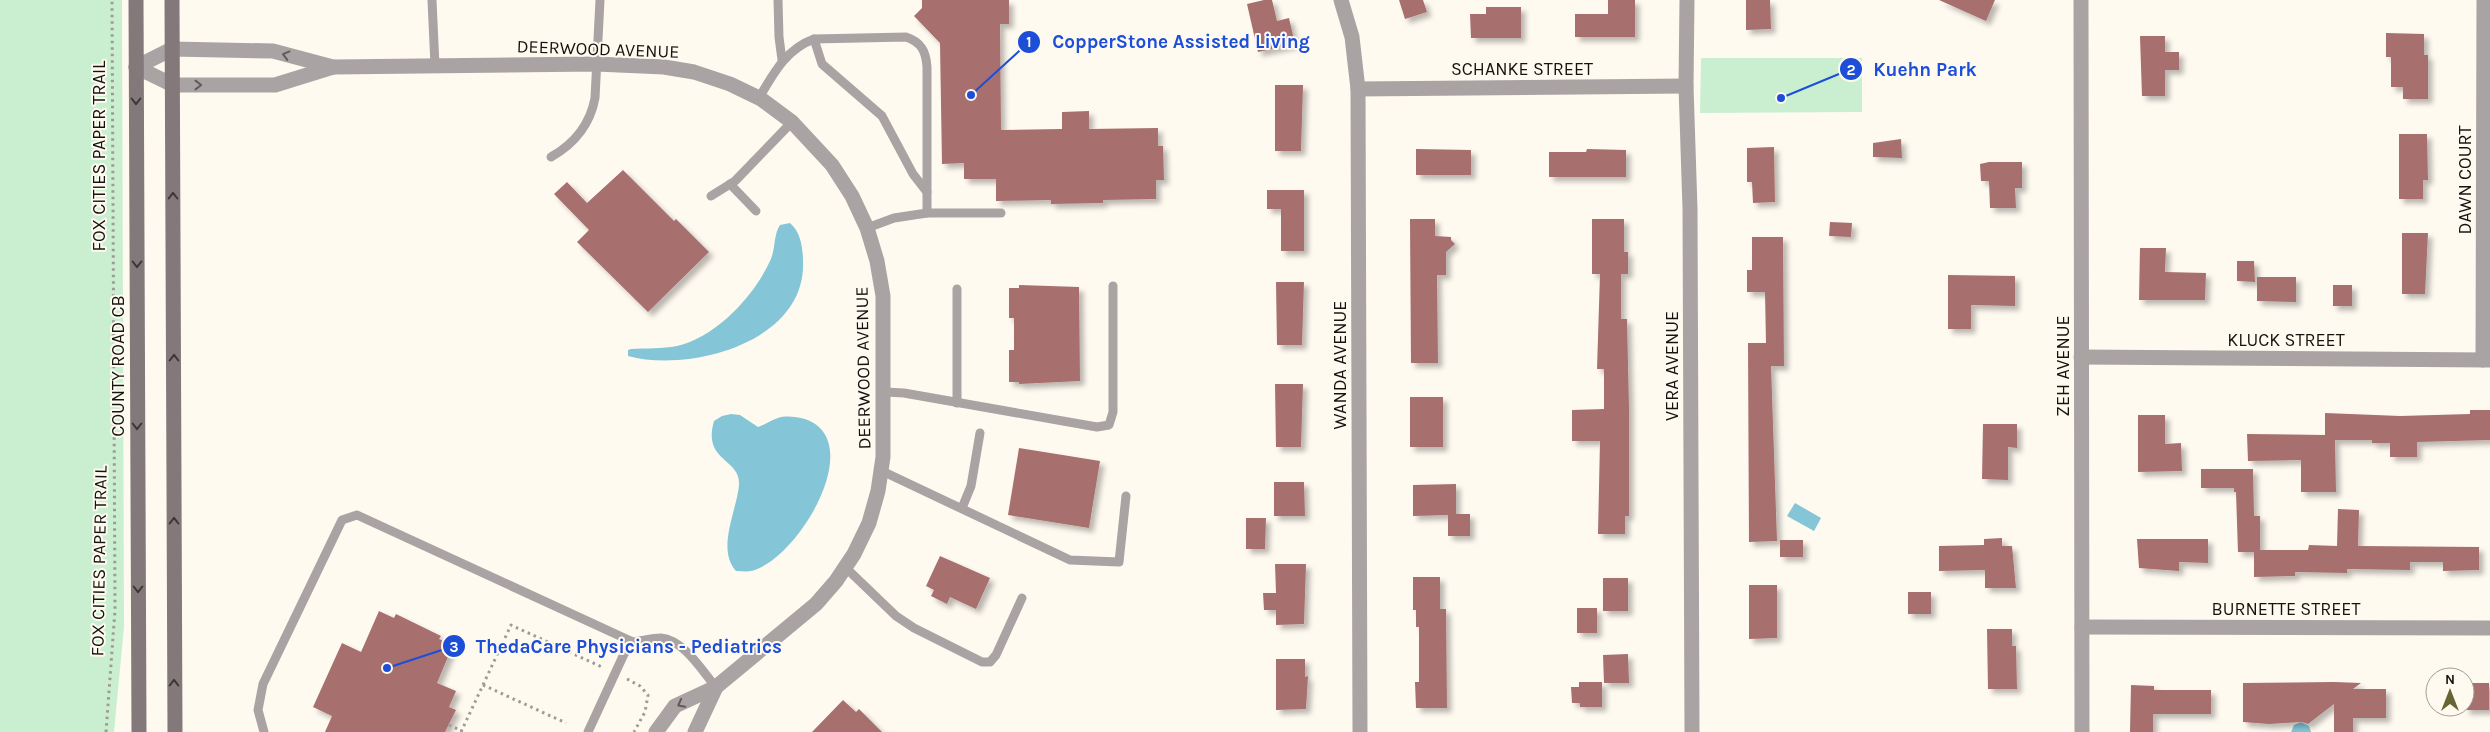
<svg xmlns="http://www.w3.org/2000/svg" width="2490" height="732" font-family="Karla,sans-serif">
<defs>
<filter id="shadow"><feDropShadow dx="4.5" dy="4.5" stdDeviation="2.5" flood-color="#0004"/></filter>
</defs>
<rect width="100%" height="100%" fill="#fffaf0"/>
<g fill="#caefd0">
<path d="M0,0H122L124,627L114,732H0Z"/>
<path d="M1701,58H1862V112L1700,113Z"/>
</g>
<g fill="#84c5d7">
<path d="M790,223C801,232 803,249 803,262C806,342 690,373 628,356V350L631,349C646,348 662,349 677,346C716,337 754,296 770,261C776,249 773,236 780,225Z"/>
<path d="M731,414L740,415L758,427C765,425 771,420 778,418C786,415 797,417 805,419C869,441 797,561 751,571C747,572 741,571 736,571C716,549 737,510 739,485C741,458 702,462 714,421L722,416Z"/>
<path d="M1795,503L1821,518L1814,531L1787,516Z"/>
<path d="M2301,722L2309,726L2311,732H2291L2294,725Z"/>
</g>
<g fill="#a76f6e" filter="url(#shadow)">
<path d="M922,0H1009V24H1000L1001,130L1062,129V112L1089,111V129L1158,128V146H1163L1164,180H1156V199L1103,200V203L1051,204V200L996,201V179H964V163L942,164L940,43L914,16L922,8Z"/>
<path d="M1264,0H1272L1277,21L1289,18L1295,44L1258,52L1247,4Z"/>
<path d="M1399,0H1423L1427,12L1405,19Z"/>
<path d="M1608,0H1635V37H1575V14H1608Z"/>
<path d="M1746,0H1770L1771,29L1746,30Z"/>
<path d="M1939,0H1995L1986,21Z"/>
<path d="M1486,7H1521V38H1471L1470,14H1486Z"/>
<path d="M2386,33L2424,34V55H2428V99H2403V87H2391V57H2386Z"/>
<path d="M2140,36H2165V52H2179V70H2165V96H2142Z"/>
<path d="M1275,85H1303L1301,151H1275Z"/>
<path d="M2399,134H2427L2428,180H2423V199H2399Z"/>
<path d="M1901,139L1902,158L1873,157V143Z"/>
<path d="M1774,147L1775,202L1753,203L1752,182H1747V148Z"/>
<path d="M1416,149L1471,150V175H1416Z"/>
<path d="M1587,149L1626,150V177H1549V152H1586Z"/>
<path d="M1989,162H2022V188H2015L2016,208H1990L1989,181H1981L1980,164Z"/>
<path d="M623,170L674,221L676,219L709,252L648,312L577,242L589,230L554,194L567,182L587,203Z"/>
<path d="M1267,190H1304V251H1281V209H1267Z"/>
<path d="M1410,219H1435V236L1451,237V240L1455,244L1446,252V275H1437L1438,363H1411Z"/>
<path d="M1592,219H1624V252H1628V274H1621V319H1627L1629,409V516H1625V534H1598L1600,441H1572V410L1604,409V369H1597L1600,274H1592Z"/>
<path d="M1830,222L1852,223L1851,237L1829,236Z"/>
<path d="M2402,233H2428L2425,294H2402Z"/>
<path d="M1752,237H1783L1784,366H1771L1777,541L1749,542L1748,343H1766L1765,292H1747V270H1752Z"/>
<path d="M2140,248H2166L2165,272L2206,273L2205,300H2139Z"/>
<path d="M2237,261H2254L2255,282L2237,281Z"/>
<path d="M1948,275L2015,276V306L1971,305V329H1948Z"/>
<path d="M2257,277H2296V302L2257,301Z"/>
<path d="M1276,282H1304L1302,345H1277Z"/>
<path d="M1019,285L1079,287L1080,381L1019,384V382H1009V350H1014V318H1009V288H1019Z"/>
<rect x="2333" y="285" width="19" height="21"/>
<path d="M1275,384H1303L1301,447H1276Z"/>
<rect x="1410" y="397" width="33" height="50"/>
<path d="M2470,410H2490V440L2417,442V457H2390V443H2372V440H2335L2336,492H2301V460L2248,461L2247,434L2325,435V413L2400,416L2470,414Z"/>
<path d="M2138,415H2165V444L2181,443L2182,471L2138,472Z"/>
<path d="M1983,424H2017V448L2008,447V480L1982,479Z"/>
<path d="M1019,448L1100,461L1089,528L1008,515Z"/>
<path d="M2201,469H2253L2254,516H2260V550H2308L2309,545L2337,546L2338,509L2359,510L2358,546L2479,547V570L2443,571V562H2410V570L2347,569V573L2295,572V576L2254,577V552H2238L2236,492H2234V488H2201Z"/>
<path d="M1274,482H1304L1305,516H1274Z"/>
<path d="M1456,484V514H1470V536H1448V515L1413,516V485Z"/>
<path d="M1246,518H1266L1265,549H1246Z"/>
<path d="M2002,538V546H2012L2016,588H1985V570L1939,571V546L1984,545V539Z"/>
<path d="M2137,539H2208V563L2179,562V571L2139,568Z"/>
<rect x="1780" y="540" width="23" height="17"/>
<path d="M940,556L990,578L976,609L950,597L947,604L931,596L934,590L926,586Z"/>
<path d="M1275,564H1306L1304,624L1276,625V610H1264L1263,593H1276Z"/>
<path d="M1413,577H1440V609H1446L1447,708H1416L1415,682H1419V627H1416V610H1413Z"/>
<rect x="1603" y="578" width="25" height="33"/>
<path d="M1749,585H1777V638L1749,639Z"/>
<rect x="1908" y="592" width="23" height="22"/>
<rect x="1577" y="608" width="20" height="25"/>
<path d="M379,611L394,618L396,614L441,636L439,639L453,645L437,683L456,691L449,707L456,710L445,732H325L332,716L313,707L342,643L361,652Z"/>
<path d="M1987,629H2012V646H2016L2017,689H1988Z"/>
<path d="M1628,654L1629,683H1604L1603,655Z"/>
<path d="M1276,659H1305V677L1308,676L1306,709L1276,710Z"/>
<path d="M1579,682H1602V707H1580V703H1572L1571,687H1579Z"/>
<path d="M2334,682L2361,683L2353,689H2386V718H2353V732H2334V704L2308,724L2302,722L2269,724L2243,722V683Z"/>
<rect x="2465" y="683" width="24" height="27"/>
<path d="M2131,685L2154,686V690H2211V714H2153V732H2130Z"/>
<path d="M843,700L856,712L859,709L882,732H812Z"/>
</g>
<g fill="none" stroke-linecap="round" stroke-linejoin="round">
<g stroke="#9f9b93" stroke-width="3" stroke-dasharray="2.5 4" stroke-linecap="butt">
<path d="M627,679L640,686L648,695L645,712L634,732"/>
<path d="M483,685L566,723"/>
<path d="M449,725L462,731"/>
<path d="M106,732L115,610L112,0"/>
<path d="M461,732L511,625L604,668"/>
</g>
<g stroke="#aaa3a3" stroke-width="9">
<path d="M432,0L435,66"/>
<path d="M778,0L779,37L782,60"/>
<path d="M814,39L822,64L882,116L913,174L927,192"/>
<path d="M759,98C773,74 786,49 814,39L906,37C921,42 926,51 927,67V213L894,218L867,228"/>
<path d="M551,157C574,144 590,125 595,98L600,0"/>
<path d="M730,184L756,211"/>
<path d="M711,196L735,181L792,122"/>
<path d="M927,213H1001"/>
<path d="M957,289V403"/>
<path d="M885,392L904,393L1097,427L1109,425L1113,412V286"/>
<path d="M882,471L1070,560L1119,562L1126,496"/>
<path d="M962,508L971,486L980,433"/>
<path d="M845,567L896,616L914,628L982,662H990L996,655L1022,598"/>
<path d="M264,732L258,710L263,684L342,520L357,515L633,642C642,641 652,638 661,638C684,640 702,671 716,687"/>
<path d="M588,732L624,654L633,642"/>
</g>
<g stroke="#aaa3a3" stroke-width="15">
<path d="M1341,0L1352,37L1358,89L1360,732"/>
<path d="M1687,0L1686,86L1690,209L1692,732"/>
<path d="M2081,0L2082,732"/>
<path d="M136,67L172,49L273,51L333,67L596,64L664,67L694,72L730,84L761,99L792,122L832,165L852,196L867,228L877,261L883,296V457L878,491L869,523L854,554L836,581L816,604L716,687L675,706L656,732"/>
<path d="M136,67L173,85H275L333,67"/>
<path d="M1358,89L1686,86"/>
<path d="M2081,357L2490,360"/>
<path d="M2483,360L2484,0"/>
<path d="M2082,627L2490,628"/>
<path d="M695,732L716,687"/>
</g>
<g stroke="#83797a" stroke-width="15">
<path d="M136,0L139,732"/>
<path d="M172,0L175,732"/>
</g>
</g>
<defs><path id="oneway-chevron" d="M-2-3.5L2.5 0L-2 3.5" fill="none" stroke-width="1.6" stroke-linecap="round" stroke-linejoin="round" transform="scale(1.25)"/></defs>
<g stroke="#605b59">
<use href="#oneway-chevron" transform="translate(286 55) rotate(-165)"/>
<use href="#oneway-chevron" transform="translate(198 85)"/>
<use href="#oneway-chevron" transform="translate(681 704) rotate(152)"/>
</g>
<g stroke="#3c3734">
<use href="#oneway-chevron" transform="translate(136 101) rotate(90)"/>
<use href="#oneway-chevron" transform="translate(173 196) rotate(-90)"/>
<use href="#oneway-chevron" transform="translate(137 264) rotate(90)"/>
<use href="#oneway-chevron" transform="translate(174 358) rotate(-90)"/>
<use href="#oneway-chevron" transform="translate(137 426) rotate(90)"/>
<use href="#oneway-chevron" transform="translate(174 521) rotate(-90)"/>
<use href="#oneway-chevron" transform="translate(138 589) rotate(90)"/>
<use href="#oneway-chevron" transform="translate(174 683) rotate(-90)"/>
</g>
<g text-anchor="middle" stroke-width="4" stroke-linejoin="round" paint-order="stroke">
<g font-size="18" fill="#15130f" stroke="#fffaf0">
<text transform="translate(598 49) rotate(2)" y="6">DEERWOOD AVENUE</text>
<text x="1522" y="75">SCHANKE STREET</text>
<text transform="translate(99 156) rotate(-90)" y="6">FOX CITIES PAPER TRAIL</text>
<text transform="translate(2465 180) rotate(-90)" y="6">DAWN COURT</text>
<text x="2286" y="346">KLUCK STREET</text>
<text transform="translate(1340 365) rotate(-90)" y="6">WANDA AVENUE</text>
<text transform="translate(118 366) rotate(-90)" y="6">COUNTY ROAD CB</text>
<text transform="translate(1672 366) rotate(-90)" y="6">VERA AVENUE</text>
<text transform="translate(2063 366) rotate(-90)" y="6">ZEH AVENUE</text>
<text transform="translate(863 368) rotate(-91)" y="6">DEERWOOD AVENUE</text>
<text transform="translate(99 561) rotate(-89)" y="6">FOX CITIES PAPER TRAIL</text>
<text x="2286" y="615">BURNETTE STREET</text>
</g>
</g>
<path fill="none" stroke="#1d4ed8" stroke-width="2" d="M971 95L1029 42M1781 98L1851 69M387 668L454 646"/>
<g fill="#1d4ed8" stroke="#fffaf0" stroke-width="2">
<circle cx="971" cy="95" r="5"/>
<circle cx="1781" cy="98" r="5"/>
<circle cx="387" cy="668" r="5"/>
<circle cx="1029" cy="42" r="12"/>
<circle cx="1851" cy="69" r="12"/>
<circle cx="454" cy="646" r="12"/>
</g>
<g font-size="15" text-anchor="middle" font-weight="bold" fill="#fff">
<text x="1029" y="47">1</text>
<text x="1851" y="75">2</text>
<text x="454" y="652">3</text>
</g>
<g font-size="19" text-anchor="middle" font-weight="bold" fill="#1d4ed8" stroke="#fffaf0" stroke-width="4" stroke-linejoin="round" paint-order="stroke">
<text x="1181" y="48">CopperStone Assisted Living</text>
<text x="1925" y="76">Kuehn Park</text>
<text x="629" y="653">ThedaCare Physicians - Pediatrics</text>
</g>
<g transform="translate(2450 692)"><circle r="24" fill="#fffaf0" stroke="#a19e96"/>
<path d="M0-4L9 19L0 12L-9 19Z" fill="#676532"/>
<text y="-8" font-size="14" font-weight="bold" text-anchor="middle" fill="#15130f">N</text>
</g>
</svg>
